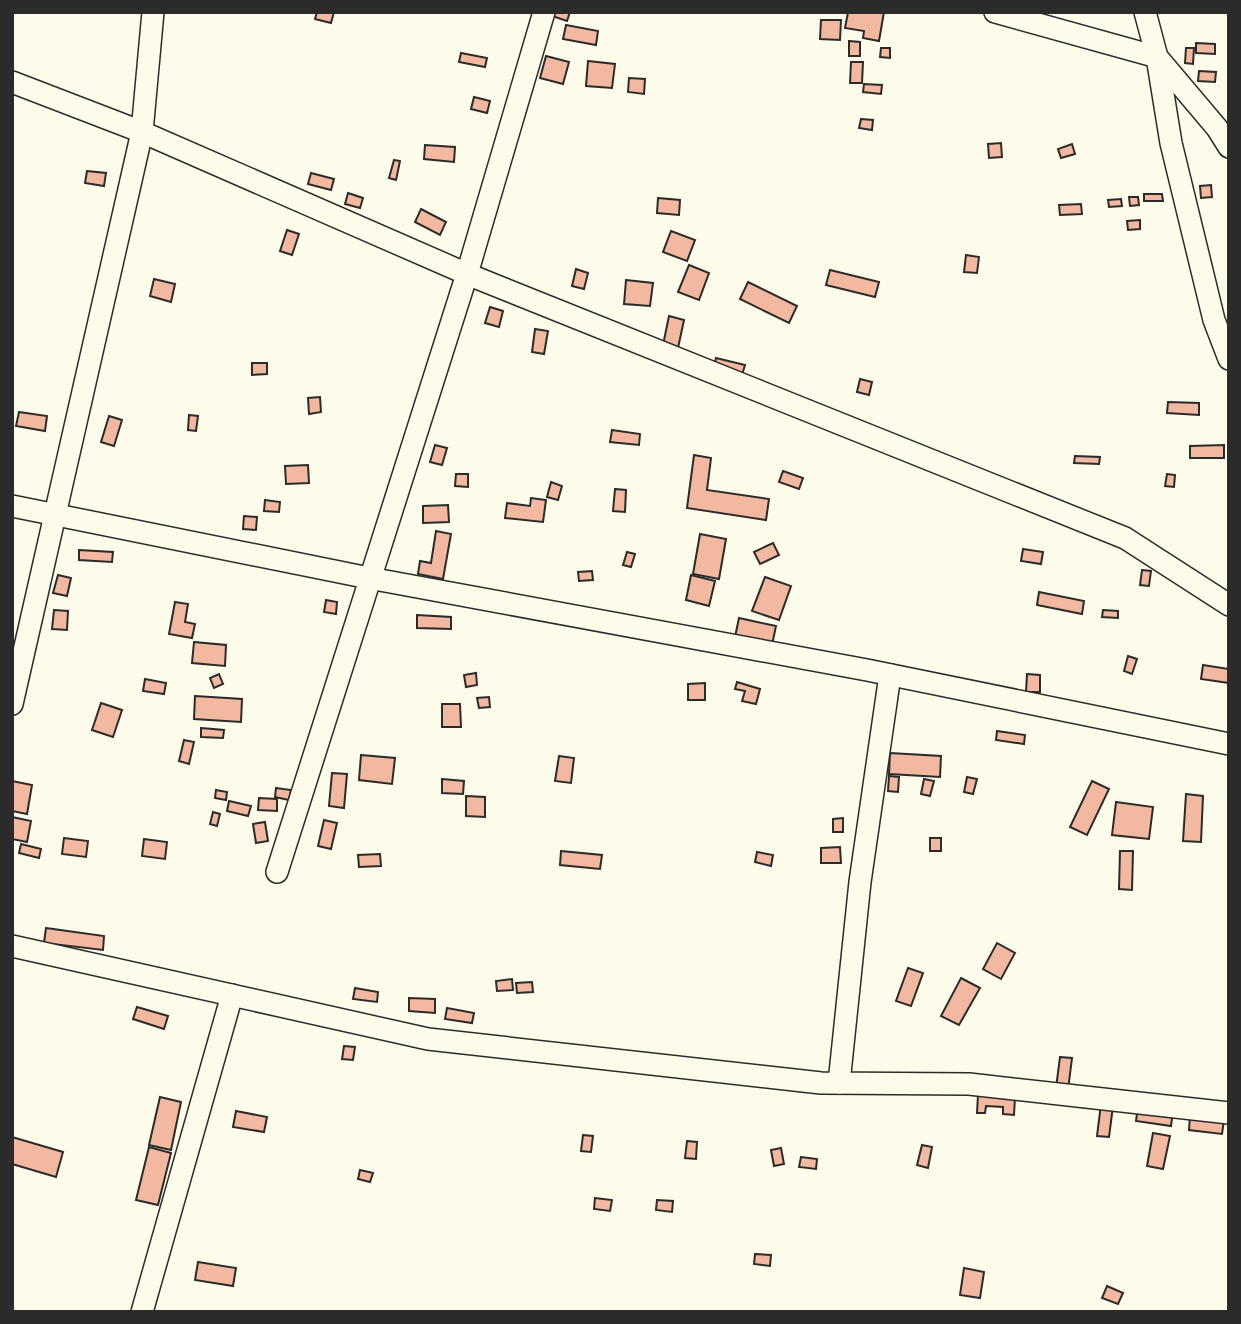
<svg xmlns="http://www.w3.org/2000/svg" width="1241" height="1324" font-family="Rubik,sans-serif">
<rect width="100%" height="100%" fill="#fdfbea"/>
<g fill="#f2b8a0" stroke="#2b2b2b" stroke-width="2">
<path d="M317,12H334L331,23L315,19Z"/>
<path d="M554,12H570L567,21L552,16Z"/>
<path d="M848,12H884L879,41L863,38L864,31L845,28Z"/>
<path d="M821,20H841L840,40L820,39Z"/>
<path d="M566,25L598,31L596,45L563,39Z"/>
<path d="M849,41L860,42V56H849Z"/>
<path d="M1196,43L1215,44V54L1196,53Z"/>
<path d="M881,48H890V58L880,57Z"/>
<path d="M1186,48H1194L1193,64L1185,63Z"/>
<path d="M461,53L487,58L485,67L459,62Z"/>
<path d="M546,56L569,62L563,84L540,78Z"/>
<path d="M588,61L615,64L612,88L586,86Z"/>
<path d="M851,62H863L862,83H850Z"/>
<path d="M1199,71L1216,72L1215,82L1198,81Z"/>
<path d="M629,78L645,79L644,94L628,92Z"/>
<path d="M864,84L882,85L881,94L863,92Z"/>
<path d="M474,97L490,101L487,113L471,109Z"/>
<path d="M861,119L873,120L872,130L859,128Z"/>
<path d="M1001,143L1002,157L989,158L988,144Z"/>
<path d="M1072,144L1075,154L1061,158L1058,149Z"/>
<path d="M425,145L455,147L454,162L424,159Z"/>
<path d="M394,160L400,161L396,180L389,178Z"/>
<path d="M87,171L106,173L104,186L85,183Z"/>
<path d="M311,173L334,179L331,190L308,184Z"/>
<path d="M1211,185L1212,197L1201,198L1200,186Z"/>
<path d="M348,193L363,198L360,208L345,204Z"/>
<path d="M1144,194H1162L1163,201H1144Z"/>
<path d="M1129,197H1138L1139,205L1130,206Z"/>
<path d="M658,198L680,200L679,215L657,213Z"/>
<path d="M1121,199L1122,206L1109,207L1108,200Z"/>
<path d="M1081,204L1082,214L1060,215L1059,205Z"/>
<path d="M421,209L446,222L440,235L415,222Z"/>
<path d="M1140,220V229L1128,230L1127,221Z"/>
<path d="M287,230L299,234L292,255L280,251Z"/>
<path d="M671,231L695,240L687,261L663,252Z"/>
<path d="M966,255L979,257L977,273L964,272Z"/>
<path d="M689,265L709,273L699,300L678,292Z"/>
<path d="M576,269L588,273L584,289L572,286Z"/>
<path d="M830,270L879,282L875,297L826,285Z"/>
<path d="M154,279L175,284L171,302L150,296Z"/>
<path d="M626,280L653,283L650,306L624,304Z"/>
<path d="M748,282L797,306L789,323L740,299Z"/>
<path d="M490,307L503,311L499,327L485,323Z"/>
<path d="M669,316L684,320L678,348L663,345Z"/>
<path d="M535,329L548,331L544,354L532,352Z"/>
<path d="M716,358L745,365L742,375L714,367Z"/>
<path d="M252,363H267V374L252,375Z"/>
<path d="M860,379L872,382L869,395L857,392Z"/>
<path d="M320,397L321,412L309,414L308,398Z"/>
<path d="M1168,402L1199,403V415L1167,413Z"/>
<path d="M19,412L47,416L45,431L16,426Z"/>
<path d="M189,415L198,416L196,431L188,430Z"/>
<path d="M109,416L122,420L114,446L101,442Z"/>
<path d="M612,430L640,434L639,445L610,442Z"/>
<path d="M435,445L447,448L442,465L430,462Z"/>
<path d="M1224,445V458H1190V446Z"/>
<path d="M694,455L711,458L707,490L769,499L766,520L687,508Z"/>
<path d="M1075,456L1100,457L1099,464L1074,463Z"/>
<path d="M308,465L309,483L286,484L285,466Z"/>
<path d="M783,471L803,478L799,489L779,482Z"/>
<path d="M456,474H468V487L455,486Z"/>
<path d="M1167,474L1175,475L1174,487L1165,486Z"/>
<path d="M551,482L562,486L558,500L547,497Z"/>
<path d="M615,489L626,490L625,512L613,511Z"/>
<path d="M531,498L546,500L543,522L505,518L507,503L530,506Z"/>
<path d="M265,500L280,502L279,512L264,511Z"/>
<path d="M448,505L449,522L423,523V506Z"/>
<path d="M244,516L257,517L256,530L243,529Z"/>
<path d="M436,531L451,534L443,579L418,574L420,561L431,563Z"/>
<path d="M700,534L726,539L719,579L693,574Z"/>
<path d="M773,543L779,555L760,564L754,552Z"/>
<path d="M1023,549L1043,552L1041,564L1021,561Z"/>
<path d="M79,550L113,552L112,562L79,560Z"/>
<path d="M627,552L635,554L631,567L623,565Z"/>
<path d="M1142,570L1151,571L1149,586L1140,585Z"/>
<path d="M592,571L593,580L579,581L578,572Z"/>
<path d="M58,575L71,578L67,596L53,593Z"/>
<path d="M691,575L715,581L709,606L686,600Z"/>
<path d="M765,577L791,586L779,620L752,611Z"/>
<path d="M1039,592L1084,601L1082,614L1037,605Z"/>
<path d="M326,600L337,602L336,614L324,612Z"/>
<path d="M175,602L188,604L185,622L195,624L192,638L169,634Z"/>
<path d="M54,610L68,611L67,630L52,629Z"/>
<path d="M1103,610L1118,611V618L1102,617Z"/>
<path d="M417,615L451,617V629L417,628Z"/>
<path d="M739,618L776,626L772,645L735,637Z"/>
<path d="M194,642L226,645L225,666L192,663Z"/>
<path d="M1128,656L1137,659L1132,674L1124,671Z"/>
<path d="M1203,665L1229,669V683L1201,679Z"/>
<path d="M476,673L477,685L466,687L464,675Z"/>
<path d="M219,674L223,684L214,688L210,678Z"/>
<path d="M1027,674L1040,675V692H1026Z"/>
<path d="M145,679L166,683L164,694L143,691Z"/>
<path d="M737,682L760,689L756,704L742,701L745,691L735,689Z"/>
<path d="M705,683V700H688V684Z"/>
<path d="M195,696L242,699L241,722L194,719Z"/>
<path d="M489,697L490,707L479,708L477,698Z"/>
<path d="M101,703L122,710L113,737L92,730Z"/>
<path d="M442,704H460L461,727H442Z"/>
<path d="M201,728L224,730L223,738L201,737Z"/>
<path d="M997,731L1025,735L1024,744L996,740Z"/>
<path d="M184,740L194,742L189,764L179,761Z"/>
<path d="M890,753L941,756L940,777L889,774Z"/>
<path d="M361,755L395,758L392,784L359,780Z"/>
<path d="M559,756L574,758L571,783L555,781Z"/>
<path d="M332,773L347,774L344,808L329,806Z"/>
<path d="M889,776L899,777L898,792L888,791Z"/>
<path d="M967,777L977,779L973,794L964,792Z"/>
<path d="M442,779L464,781L463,794L442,793Z"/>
<path d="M924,779L934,781L930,796L921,794Z"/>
<path d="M12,781L32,785L27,814L12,811Z"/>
<path d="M1092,781L1109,789L1087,835L1070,827Z"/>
<path d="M276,788L291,790L289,800L275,797Z"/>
<path d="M216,790L227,792L226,800L215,798Z"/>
<path d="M1186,794L1203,796L1201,842L1183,841Z"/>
<path d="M466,796L485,797V817L466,816Z"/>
<path d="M259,798L277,799V811L258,810Z"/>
<path d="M229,801L251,806L248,816L227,811Z"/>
<path d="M1116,802L1153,807L1149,839L1112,835Z"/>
<path d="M213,812L220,814L217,826L210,824Z"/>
<path d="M12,817L31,821L27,842L12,839Z"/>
<path d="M843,818V832H833V819Z"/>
<path d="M324,820L337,823L331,849L318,846Z"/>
<path d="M265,822L268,841L256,843L253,824Z"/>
<path d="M64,838L88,841L86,857L62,854Z"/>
<rect x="930" y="838" width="11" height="13"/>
<path d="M144,839L167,842L165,859L142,856Z"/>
<path d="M21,844L41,849L39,858L19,853Z"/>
<path d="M840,847L841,863H821V848Z"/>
<path d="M561,851L602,855L600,869L560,865Z"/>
<path d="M1120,851H1133L1132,890L1119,889Z"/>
<path d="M757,852L773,855L771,866L755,862Z"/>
<path d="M380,854L381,866L359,867L358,855Z"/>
<path d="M46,928L104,936L103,950L44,943Z"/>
<path d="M997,943L1015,953L1001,979L983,969Z"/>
<path d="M908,968L923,973L911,1006L896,1001Z"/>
<path d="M961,978L980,988L959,1025L941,1016Z"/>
<path d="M512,979L513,990L497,991L496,981Z"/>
<path d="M532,982L533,992L517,993L516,983Z"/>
<path d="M355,988L378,992L377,1002L353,999Z"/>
<path d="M409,998L435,999V1013L409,1011Z"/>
<path d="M137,1007L168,1016L164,1029L133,1019Z"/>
<path d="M447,1008L474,1013L472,1023L445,1019Z"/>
<path d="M344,1046L355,1047L353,1060L342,1059Z"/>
<path d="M1060,1057L1072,1058L1068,1090L1056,1088Z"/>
<path d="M978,1095L1015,1097L1014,1115L1003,1114V1107L986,1106L985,1113H977Z"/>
<path d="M160,1097L181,1102L171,1150L149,1145Z"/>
<path d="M1101,1104L1113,1106L1109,1137L1097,1136Z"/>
<path d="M1138,1106L1173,1111L1171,1126L1136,1121Z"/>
<path d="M236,1111L267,1117L264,1132L233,1127Z"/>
<path d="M1190,1116L1224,1120L1222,1134L1189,1130Z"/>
<path d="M1153,1133L1170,1136L1163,1169L1147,1166Z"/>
<path d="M583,1135L593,1136L591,1152L581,1151Z"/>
<path d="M12,1137L63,1152L56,1177L12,1164Z"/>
<path d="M687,1141L697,1142L696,1159L685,1158Z"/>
<path d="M922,1145L932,1147L928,1168L917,1165Z"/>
<path d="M149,1147L171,1153L158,1205L136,1200Z"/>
<path d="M781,1148L784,1164L774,1166L771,1150Z"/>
<path d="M801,1157L817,1159L816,1169L799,1167Z"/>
<path d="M360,1170L373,1173L370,1182L358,1179Z"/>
<path d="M595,1198L612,1200L610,1211L594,1209Z"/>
<path d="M657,1200L673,1201L672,1212L656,1210Z"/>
<path d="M755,1254L771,1255L770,1266L754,1264Z"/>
<path d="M198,1262L236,1268L233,1286L195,1280Z"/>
<path d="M964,1268L984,1272L980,1298L960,1295Z"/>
<path d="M1107,1286L1123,1293L1118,1304L1102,1298Z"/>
</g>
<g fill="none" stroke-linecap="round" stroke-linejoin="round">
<defs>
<g id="minor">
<path d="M995,12L1157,57L1171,143L1214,320L1229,359"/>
<path d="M1145,12L1157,57L1217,128L1229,147"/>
<path d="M12,82L142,132L467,274L1125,538L1229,605"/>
<path d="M12,506L369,578L867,670L1229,744"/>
<path d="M12,704L142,132L153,12"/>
<path d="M277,872L467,274L544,12"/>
<path d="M12,946L428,1039L821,1083L969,1084L1229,1113"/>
<path d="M839,1083L860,882L890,675"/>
<path d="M142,1312L232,995"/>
</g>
</defs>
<use href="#minor" stroke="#2b2b2b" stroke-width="24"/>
<use href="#minor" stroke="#fdfbea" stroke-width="21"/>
</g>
<rect width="1241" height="1324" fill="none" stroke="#2b2b2b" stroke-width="28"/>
</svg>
